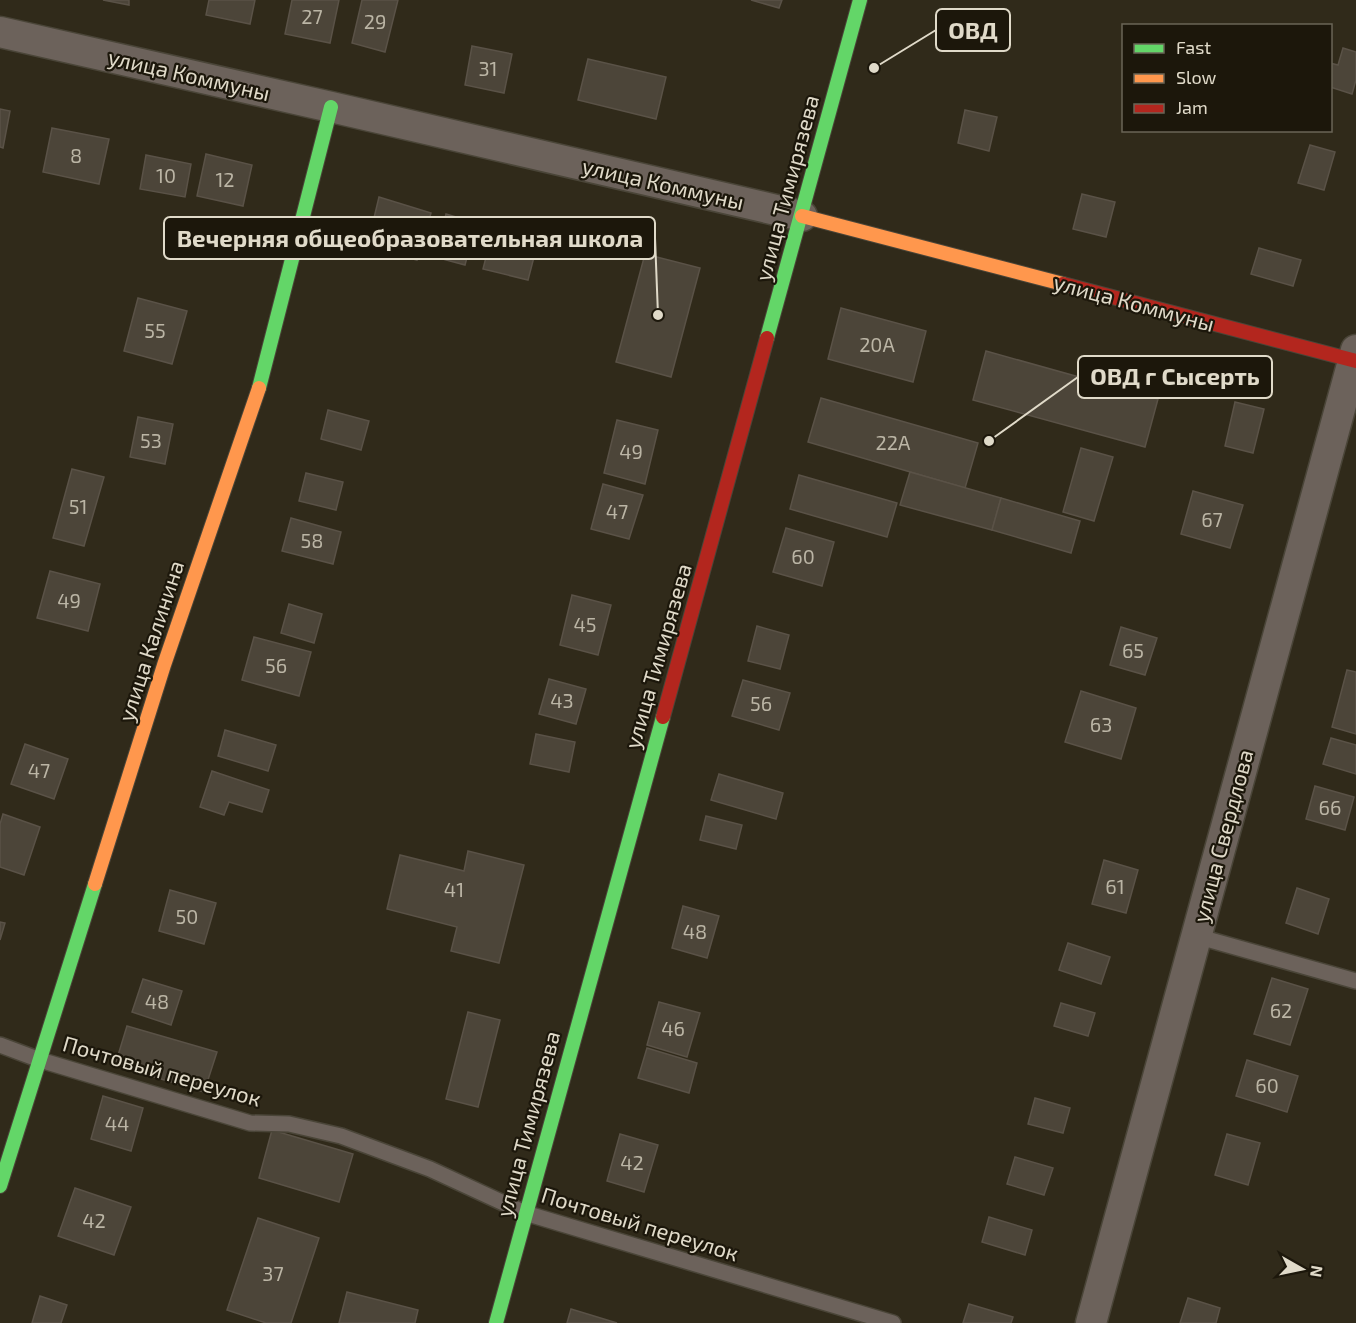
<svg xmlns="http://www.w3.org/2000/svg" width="1356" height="1323" font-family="'Exo 2',sans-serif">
<rect width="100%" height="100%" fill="#302a1a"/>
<g fill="#4c4539" stroke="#5a5247" stroke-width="1.5">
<path d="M103,0H129V5Z"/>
<path d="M209,0H255L250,24L206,15Z"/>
<path d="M292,0H339L330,43L285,34Z"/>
<path d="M362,0H398L385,52L352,43Z"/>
<path d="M751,0H782L779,8Z"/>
<path d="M472,46L512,54L504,93L465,85Z"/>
<path d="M1343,48L1356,52V80L1352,94L1330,87V63L1338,65Z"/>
<path d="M588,59L666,77L656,119L578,100Z"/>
<path d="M0,109L10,111L3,148L0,147Z"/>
<path d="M965,110L997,117L989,151L958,143Z"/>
<path d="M52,128L109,139L99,184L43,172Z"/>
<path d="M1310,145L1335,152L1324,190L1298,183Z"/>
<path d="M206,154L252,165L243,206L197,196Z"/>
<path d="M146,155L191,164L185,197L140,189Z"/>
<path d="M1082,194L1115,202L1106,237L1073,229Z"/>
<path d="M379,197L431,213L417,260L367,247Z"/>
<path d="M446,214L476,223L465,265L435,257Z"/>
<path d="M495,222L540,234L528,280L483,269Z"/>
<path d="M1259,248L1301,260L1293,286L1251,274Z"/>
<path d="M645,254L700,268L671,377L616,362Z"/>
<path d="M138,298L187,311L172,364L124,351Z"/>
<path d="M841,308L926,331L913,382L828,359Z"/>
<path d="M986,351L1158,399L1145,447L973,400Z"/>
<path d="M821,398L978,443L965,488L808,442Z"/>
<path d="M1235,402L1264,409L1253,453L1225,446Z"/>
<path d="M328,410L369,421L361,450L321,439Z"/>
<path d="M138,417L173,424L165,464L130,457Z"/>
<path d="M617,420L658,430L645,484L604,473Z"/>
<path d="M1081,448L1113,457L1094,521L1063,512Z"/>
<path d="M72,469L104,477L84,546L53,538Z"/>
<path d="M910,472L1001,498L992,530L900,505Z"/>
<path d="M306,473L343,482L336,510L299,501Z"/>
<path d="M799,475L897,503L887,537L790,509Z"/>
<path d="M603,484L643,495L629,539L591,529Z"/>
<path d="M1193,491L1243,505L1230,548L1181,534Z"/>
<path d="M1001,498L1080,521L1071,553L992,530Z"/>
<path d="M291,518L341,532L333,564L282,551Z"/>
<path d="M786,528L834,542L822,586L773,572Z"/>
<path d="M50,571L100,584L88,631L37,618Z"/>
<path d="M572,595L611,605L598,655L560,645Z"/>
<path d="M289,604L322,614L314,643L281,633Z"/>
<path d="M757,626L789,635L780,669L748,661Z"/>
<path d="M1121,627L1157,638L1145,675L1110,665Z"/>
<path d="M254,637L311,652L299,696L242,680Z"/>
<path d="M1347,670L1356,672V734L1332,727Z"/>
<path d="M549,679L586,689L576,724L539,714Z"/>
<path d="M743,680L790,693L779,730L732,716Z"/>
<path d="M1081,691L1136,708L1121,759L1065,742Z"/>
<path d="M225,730L276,745L268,771L218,756Z"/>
<path d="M536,734L575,742L569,772L530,764Z"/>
<path d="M1331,738L1356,745V774L1323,764Z"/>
<path d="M25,744L68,759L54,799L11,784Z"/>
<path d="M212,771L269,790L262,812L229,802L224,815L200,807Z"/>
<path d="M719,774L783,793L776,819L711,800Z"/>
<path d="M1315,786L1354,797L1345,830L1306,819Z"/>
<path d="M3,814L40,827L24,875L0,867V824Z"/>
<path d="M706,816L742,825L736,849L700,840Z"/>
<path d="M468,851L524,865L499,963L451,951L457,927L387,909L400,855L464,871Z"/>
<path d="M1104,860L1138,870L1126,913L1092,904Z"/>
<path d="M1297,888L1329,899L1318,934L1286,923Z"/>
<path d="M170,890L216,903L204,944L159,931Z"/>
<path d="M683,906L719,916L707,958L672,948Z"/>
<path d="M0,922L5,923L0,940Z"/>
<path d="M1068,943L1110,957L1101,984L1059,970Z"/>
<path d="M1272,978L1308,989L1290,1045L1254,1034Z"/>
<path d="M143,979L182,991L171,1025L132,1012Z"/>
<path d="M659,1002L700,1013L687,1057L647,1045Z"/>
<path d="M1061,1003L1095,1013L1088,1036L1054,1026Z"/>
<path d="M468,1012L500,1020L478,1107L446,1099Z"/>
<path d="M127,1026L217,1052L204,1092L115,1065Z"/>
<path d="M647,1048L697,1063L689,1093L638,1078Z"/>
<path d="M1247,1060L1298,1076L1287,1112L1236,1096Z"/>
<path d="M103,1096L143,1108L131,1151L91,1139Z"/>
<path d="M1035,1098L1070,1108L1063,1133L1028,1124Z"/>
<path d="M272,1130L353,1154L339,1202L259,1178Z"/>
<path d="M620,1134L658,1145L644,1192L607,1181Z"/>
<path d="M1227,1134L1260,1143L1248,1185L1215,1175Z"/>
<path d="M1015,1157L1053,1168L1044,1195L1007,1184Z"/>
<path d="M75,1188L131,1207L114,1255L58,1236Z"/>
<path d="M989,1217L1032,1230L1025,1255L982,1242Z"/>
<path d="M258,1218L319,1238L291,1323H266L227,1310Z"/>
<path d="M347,1292L418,1310L415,1323H339Z"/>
<path d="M40,1296L67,1305L61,1323H32Z"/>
<path d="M1188,1298L1220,1308L1216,1323H1180Z"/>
<path d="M969,1304L1013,1317L1011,1323H963Z"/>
<path d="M571,1309L617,1323H567Z"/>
</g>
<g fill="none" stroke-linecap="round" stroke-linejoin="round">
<defs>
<g id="lane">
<path d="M1196,936L1356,981"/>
<path d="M0,1045L40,1060L250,1123L289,1124L341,1136L430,1169L525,1213L893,1323"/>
</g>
<g id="street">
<path d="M0,32L331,107L802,216"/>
<path d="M1091,1323L1356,350"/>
</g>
<g id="fast">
<path d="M767,338L860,0"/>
<path d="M259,388L331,107"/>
<path d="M0,1186L95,884"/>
<path d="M496,1323L663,717"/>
</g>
<g id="slow">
<path d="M802,216L1063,284"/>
<path d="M95,884L164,665L259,388"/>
</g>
<g id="jam">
<path d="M1063,284L1356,361"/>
<path d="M663,717L767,338"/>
</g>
</defs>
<use href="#lane" stroke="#4a4538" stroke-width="18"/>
<use href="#street" stroke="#4a4538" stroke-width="33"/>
<use href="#fast" stroke="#4a4538" stroke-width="16"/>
<use href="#slow" stroke="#4a4538" stroke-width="16"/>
<use href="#jam" stroke="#4a4538" stroke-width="16"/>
<use href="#lane" stroke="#6c625b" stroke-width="15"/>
<use href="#street" stroke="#6c625b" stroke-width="30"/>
<use href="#fast" stroke="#63d668" stroke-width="14"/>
<use href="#slow" stroke="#ff974d" stroke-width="14"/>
<use href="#jam" stroke="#b3261e" stroke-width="14"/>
</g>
<g text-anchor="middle" stroke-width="4.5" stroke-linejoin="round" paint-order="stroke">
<g font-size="20" fill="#bbb5a5">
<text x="312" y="24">27</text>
<text x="375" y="29">29</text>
<text x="488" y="76">31</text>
<text x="76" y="163">8</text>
<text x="166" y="183">10</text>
<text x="225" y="187">12</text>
<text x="155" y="338">55</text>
<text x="877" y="352">20А</text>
<text x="151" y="448">53</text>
<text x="893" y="450">22А</text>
<text x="631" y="459">49</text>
<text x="78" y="514">51</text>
<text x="617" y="519">47</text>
<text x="1212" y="527">67</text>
<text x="312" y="548">58</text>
<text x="803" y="564">60</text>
<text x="69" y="608">49</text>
<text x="585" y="632">45</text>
<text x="1133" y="658">65</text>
<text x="276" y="673">56</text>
<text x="562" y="708">43</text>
<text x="761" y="711">56</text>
<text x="1101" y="732">63</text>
<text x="39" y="778">47</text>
<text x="1330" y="815">66</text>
<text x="1115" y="894">61</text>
<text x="454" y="897">41</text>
<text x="187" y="924">50</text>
<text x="695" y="939">48</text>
<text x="157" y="1009">48</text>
<text x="1281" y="1018">62</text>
<text x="673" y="1036">46</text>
<text x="1267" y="1093">60</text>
<text x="117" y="1131">44</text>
<text x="632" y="1170">42</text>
<text x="94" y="1228">42</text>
<text x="273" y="1281">37</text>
</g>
<g font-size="22" fill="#e0dac9" stroke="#1c170b">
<text transform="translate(189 75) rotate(13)" y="8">улица Коммуны</text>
<text transform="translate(663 184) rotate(13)" y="8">улица Коммуны</text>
<text transform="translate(787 188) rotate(-75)" y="8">улица Тимирязева</text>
<text transform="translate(1134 303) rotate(15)" y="8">улица Коммуны</text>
<text transform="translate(151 641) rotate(-72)" y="8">улица Калинина</text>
<text transform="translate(658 656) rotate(-74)" y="8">улица Тимирязева</text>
<text transform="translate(1223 836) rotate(-75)" y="8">улица Свердлова</text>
<text transform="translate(162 1071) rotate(16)" y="8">Почтовый переулок</text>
<text transform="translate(528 1124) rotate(-75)" y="8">улица Тимирязева</text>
<text transform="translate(640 1224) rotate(17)" y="8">Почтовый переулок</text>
</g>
</g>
<path fill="none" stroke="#e0dac9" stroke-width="2" d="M874 68L936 30M658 315L655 238M989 441L1078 377"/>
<g fill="#e0dac9" stroke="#1c170b" stroke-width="2">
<circle cx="874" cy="68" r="6"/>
<circle cx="658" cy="315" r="6"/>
<circle cx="989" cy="441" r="6"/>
</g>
<g fill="#1c170b" stroke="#e0dac9" stroke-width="2">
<rect x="936" y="9" width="74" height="42" rx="6"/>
<rect x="164" y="217" width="491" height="42" rx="6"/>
<rect x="1078" y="356" width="194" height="42" rx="6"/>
</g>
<g font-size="24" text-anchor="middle" font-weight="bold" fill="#e0dac9">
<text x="973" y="39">ОВД</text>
<text x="410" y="247">Вечерняя общеобразовательная школа</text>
<text x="1175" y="385">ОВД г Сысерть</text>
</g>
<rect x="1122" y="24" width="210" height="108" fill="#1c170b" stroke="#6a6557" stroke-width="1.5"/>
<rect x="1134" y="44" width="30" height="9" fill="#63d668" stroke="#6a6557" stroke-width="1.5"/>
<text x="1176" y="54" font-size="18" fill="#e0dac9">Fast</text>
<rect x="1134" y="74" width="30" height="9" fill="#ff974d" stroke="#6a6557" stroke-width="1.5"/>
<text x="1176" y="84" font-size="18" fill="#e0dac9">Slow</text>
<rect x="1134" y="104" width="30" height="9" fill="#b3261e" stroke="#6a6557" stroke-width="1.5"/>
<text x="1176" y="114" font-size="18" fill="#e0dac9">Jam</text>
<g transform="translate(1302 1269) rotate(99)" stroke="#1c170b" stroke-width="4.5" paint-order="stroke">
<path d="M0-4.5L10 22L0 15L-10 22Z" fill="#e0dac9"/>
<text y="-9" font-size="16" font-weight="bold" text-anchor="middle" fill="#e0dac9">N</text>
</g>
</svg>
